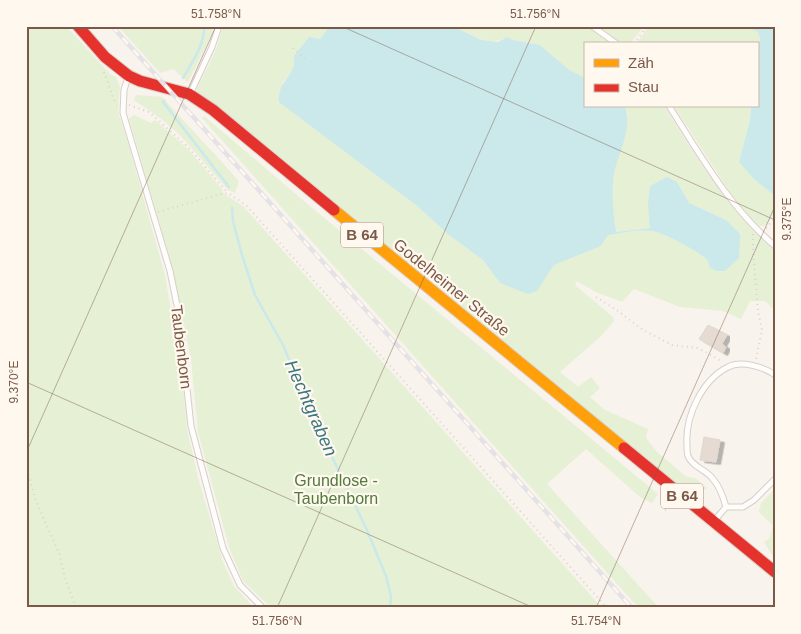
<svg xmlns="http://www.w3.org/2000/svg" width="801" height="634" font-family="Arial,sans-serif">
<defs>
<filter id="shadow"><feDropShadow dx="4.5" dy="2.5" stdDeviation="0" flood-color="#0004"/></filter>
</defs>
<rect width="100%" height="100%" fill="#f8f3ec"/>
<g fill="#e5f0d5">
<path d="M26,26H66L110,74L116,77L120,87L118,112L128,143L165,275L182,377L187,429L198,478L223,562L234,586L254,608H26Z"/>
<path d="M118,26H213L212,34L188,82L173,69L160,73Z"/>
<path d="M222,26H330L320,39L313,38L292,72L282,83L449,235L483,260L500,283L537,291L554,265L601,246L608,235C622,233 638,229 652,231C662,232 700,252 707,260C709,262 709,265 710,268L726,220L689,203L677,182L650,228L616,232L611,198L614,173L628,115L625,106H664C696,157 728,211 775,250V311L765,301H750L741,319L723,311L680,307L634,289L622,302L596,292L577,281L575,285L613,317L614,321L601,336L560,372L578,387L591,377L600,388L590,397L605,410L648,429L646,438L657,452L687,477L695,478L707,488C699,495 694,495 684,491L197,91V88C207,68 219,49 222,26Z"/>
<path d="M452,26H588L612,44H585V78L568,69L540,45L513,40L507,37C488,48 470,35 452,26Z"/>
<path d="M598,26H644L630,44H621Z"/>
<path d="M649,26H750L752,29L758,32L760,39L757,56V44H636Z"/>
<path d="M136,95L162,97L239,181L235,193L228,190L181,136L164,121L134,100Z"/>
<path d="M674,106H751L750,120L739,162L775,194V214L765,226H760L755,223L731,194Z"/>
<path d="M134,115L151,123L155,120L188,149L222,189L223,193L244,207L602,608H271L243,581L229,547L198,432L191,359L171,262L129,119Z"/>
<path d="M204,116L305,202L658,494L652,503L640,497L586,449L547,484L659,608H639L627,595L202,118Z"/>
<path d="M775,489V560L764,542L769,539L773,526L759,512L761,503Z"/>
</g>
<g fill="#cbe8eb">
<path d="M330,26H452L481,40L498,42L507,37L513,40L540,45L568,69L585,78V106H625C633,129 618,152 614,174C611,194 613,212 616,232L650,228L648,204L650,186L667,177L677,182L689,203L726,220L740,234L739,258L725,271H717L710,268C709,265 709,262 707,260C700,252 662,232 652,231C638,229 622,233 608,235L601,246L554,265L537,291L528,294L500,283L483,260L449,235L416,205L279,102C278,77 297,78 294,56L309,37L320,39Z"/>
<path d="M750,26H775L774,195L754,179L739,162L750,120L751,106H757V56L760,39L758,32L752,29Z"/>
</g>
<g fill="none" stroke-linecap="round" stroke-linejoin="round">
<g stroke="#cbe8eb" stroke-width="2.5">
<path d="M183,78C192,62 205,45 204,26"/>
<path d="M164,101L163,102L229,187"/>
<path d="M232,208L233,221L242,255L255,295L283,345L314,419L366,528L386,576L391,597L390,608"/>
</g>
</g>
<g fill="#e5dbd3" stroke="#e3d6cd" filter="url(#shadow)">
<path d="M708,325L727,335L722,344L726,347L723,353L699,339Z"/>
<path d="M704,437L720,440L716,462L700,460Z"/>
</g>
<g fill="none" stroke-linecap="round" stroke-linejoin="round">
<defs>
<g id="lane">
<path d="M592,26L617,44"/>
<path d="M128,77L124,90L123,113L170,271L179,315L191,426L223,548L240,585L263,608"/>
<path d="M191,92L212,47L219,26"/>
<path d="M669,106C701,156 729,207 775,246"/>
<path d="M726,507C723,496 720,487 713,479C707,470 692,467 688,456C687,453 687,448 687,445C685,416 702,380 728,367C741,360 764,367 775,375"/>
<path d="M726,507H743L754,500L775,479"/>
<path d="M715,520L726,507"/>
</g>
<path id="slow" d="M334,210L624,448"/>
<g id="jam">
<path d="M78,26L105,57L129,76L140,81L189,94L213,110L334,210"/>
<path d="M624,448L775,572"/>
</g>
</defs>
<use href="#lane" stroke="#d7cfc8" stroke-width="7"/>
<use href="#slow" stroke="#dad0c9" stroke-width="13"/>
<use href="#jam" stroke="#dad0c9" stroke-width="13"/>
<g stroke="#dcd2cd" stroke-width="2" stroke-dasharray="1 4" stroke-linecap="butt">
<path d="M634,44L647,26"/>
<path d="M293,48L306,60"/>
<path d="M104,72L116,105"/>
<path d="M129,105L149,112L187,146L228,193"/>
<path d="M158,212L221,194L228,193L246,205L607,608"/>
<path d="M766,228L775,218"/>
<path d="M753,234V251L758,311L762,330L756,359"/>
<path d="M596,297L618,311L643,330L672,345L698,348L723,362"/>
<path d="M26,465L36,501L59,553L65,578L76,608"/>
<path d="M665,510L676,505"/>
</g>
<use href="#lane" stroke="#fefdfc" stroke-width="5"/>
<use href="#slow" stroke="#ff9f0a" stroke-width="11"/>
<use href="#jam" stroke="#e5322d" stroke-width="11"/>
<defs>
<path id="rail" d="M112,26L632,608"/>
</defs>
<use href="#rail" stroke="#e5e2e6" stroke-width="4.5"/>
<use href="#rail" stroke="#fff8ef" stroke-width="2.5" stroke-dasharray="8" stroke-linecap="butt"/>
</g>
<path fill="none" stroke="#7b5948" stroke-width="1" stroke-opacity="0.45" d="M341,26L775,220M26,382L534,608M26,453L216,26M277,608L536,26M596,608L775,206"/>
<g text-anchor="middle" stroke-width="4.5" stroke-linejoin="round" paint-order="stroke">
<g fill="#fff8ef" stroke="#a3897a" stroke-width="1">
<rect x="341" y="222.5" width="42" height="25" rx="4"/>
<rect x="661" y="483.5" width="42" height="25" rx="4"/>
</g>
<g font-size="15" font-weight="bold" fill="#7b5948">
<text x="362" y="240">B 64</text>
<text x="682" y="501">B 64</text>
</g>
<g font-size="16" fill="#7b5948" stroke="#fff8ef">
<text transform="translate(452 287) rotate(39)" y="6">Godelheimer Straße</text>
<text transform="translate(182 347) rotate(83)" y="6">Taubenborn</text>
</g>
<g font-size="16" fill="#507b3c" stroke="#fff8ef">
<text x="336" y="486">Grundlose -<tspan x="336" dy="18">Taubenborn</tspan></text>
</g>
<g font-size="18" font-style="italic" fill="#3a7782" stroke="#fff8ef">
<text transform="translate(311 408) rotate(66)" y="6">Hechtgraben</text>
</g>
</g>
<rect width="801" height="634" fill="none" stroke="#fff8ef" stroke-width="55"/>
<rect x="584" y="42" width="175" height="65" fill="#fff8ef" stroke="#cab8ac"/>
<rect x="594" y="59" width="25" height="8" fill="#ff9f0a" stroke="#cab8ac"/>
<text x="628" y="68" font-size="15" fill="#7b5948">Zäh</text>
<rect x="594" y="84" width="25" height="8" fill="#e5322d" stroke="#cab8ac"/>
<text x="628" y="92" font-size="15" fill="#7b5948">Stau</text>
<rect x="28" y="28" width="746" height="578" fill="none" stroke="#7b5948" stroke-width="2"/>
<g font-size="12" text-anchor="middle" fill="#7b5948">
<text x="216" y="18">51.758°N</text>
<text x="535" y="18">51.756°N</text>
<text transform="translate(787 219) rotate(-90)" y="4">9.375°E</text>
<text transform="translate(14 382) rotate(-90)" y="4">9.370°E</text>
<text x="277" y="625">51.756°N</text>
<text x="596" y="625">51.754°N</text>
</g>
</svg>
